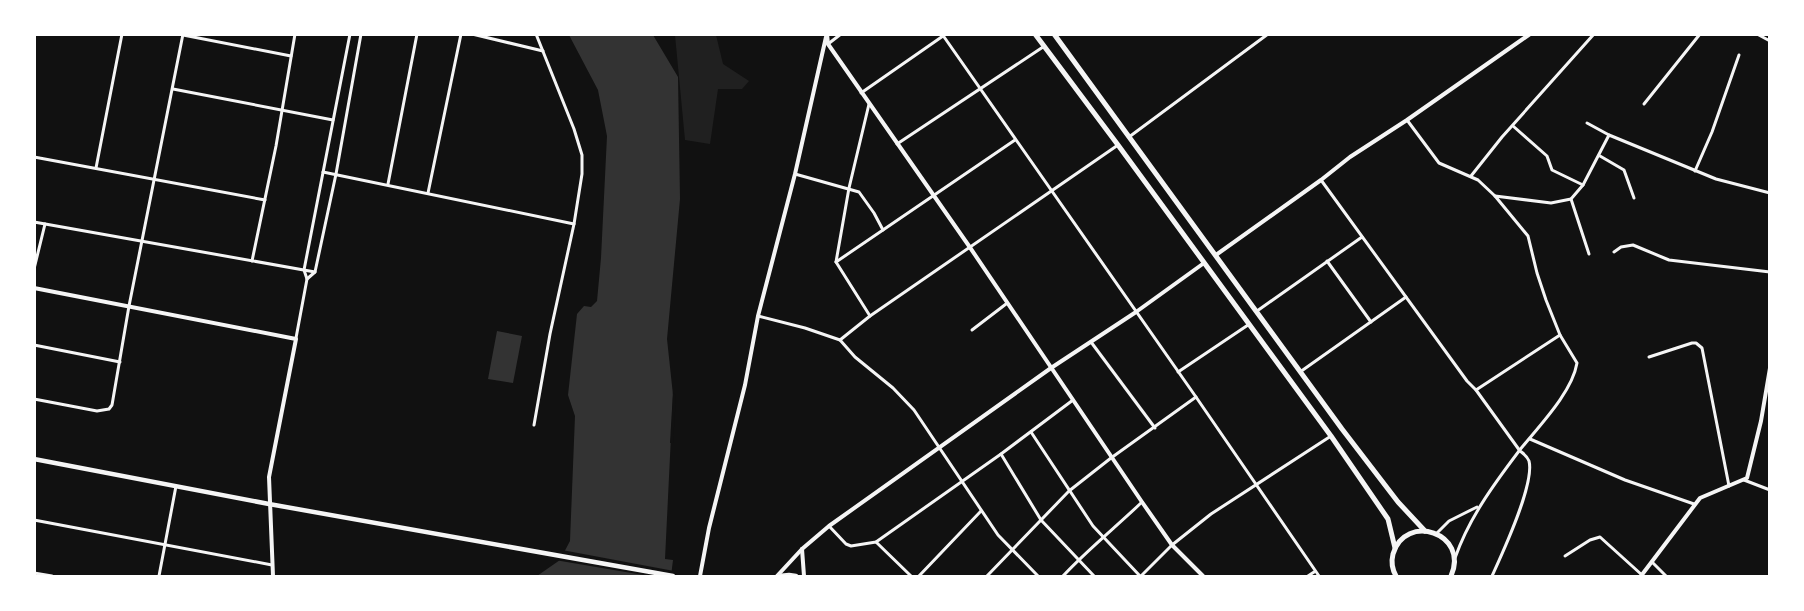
<svg xmlns="http://www.w3.org/2000/svg" width="1804" height="611" font-family="'Asap Condensed',sans-serif">
<rect width="100%" height="100%" fill="#111"/>
<path fill="#202020" d="M675,35H716L723,64L749,81L742,89H718L710,144L685,140Z"/>
<g fill="#333">
<path d="M569,35H653L678,77L680,199L667,339L673,395L665,559L673,560L671,576H537L560,560L570,541L575,416L568,395L577,314L584,306L591,307L597,301L601,258L607,136L598,90Z"/>
<path d="M497,331L522,336L513,383L488,379Z"/>
</g>
<g fill="#111">
<path d="M673,392L676,396L673,443H670Z"/>
<path d="M562,550L674,571V576H649L555,560Z"/>
</g>
<g fill="none" stroke-linecap="round" stroke-linejoin="round">
<g stroke="#f5f5f5" stroke-width="3">
<path d="M472,34L543,51"/>
<path d="M942,34L1196,397L1319,576"/>
<path d="M1757,34L1770,41"/>
<path d="M183,35L291,56"/>
<path d="M828,44L841,34"/>
<path d="M173,89L333,120"/>
<path d="M861,93L943,36"/>
<path d="M869,104L849,188L836,262L870,316"/>
<path d="M1644,104L1700,34"/>
<path d="M1407,120L1439,163L1478,180L1495,196L1528,236L1537,273L1546,300L1560,335L1577,363C1572,393 1538,427 1519,451C1494,484 1469,518 1455,558"/>
<path d="M1587,123L1609,135"/>
<path d="M1513,126L1547,156L1552,170L1583,185"/>
<path d="M1129,137L1268,34"/>
<path d="M897,144L1043,47"/>
<path d="M1600,156L1624,170L1634,198"/>
<path d="M34,157L265,200"/>
<path d="M96,168L122,34"/>
<path d="M1695,171L1712,132L1739,55"/>
<path d="M323,172L574,224"/>
<path d="M795,174L859,192L874,213L883,230"/>
<path d="M1471,176L1502,137L1594,34"/>
<path d="M1321,180L1467,381L1476,390L1520,451C1524,454 1527,456 1529,461C1535,484 1502,554 1492,576"/>
<path d="M388,184L417,34"/>
<path d="M428,193L461,34"/>
<path d="M1495,196L1551,203L1571,199L1583,185L1609,135L1716,179L1770,193"/>
<path d="M1571,199L1589,254"/>
<path d="M34,222L315,272"/>
<path d="M1614,252L1621,247L1633,245L1669,260L1770,272"/>
<path d="M252,261L276,146L295,34"/>
<path d="M1327,261L1371,322"/>
<path d="M836,262L1015,140"/>
<path d="M34,269L45,224"/>
<path d="M307,279L315,272L336,174L361,34"/>
<path d="M1257,311L1362,237"/>
<path d="M758,316L805,328L840,340L855,357L893,388L914,410L998,535L1038,576"/>
<path d="M972,330L1006,304"/>
<path d="M296,338L307,279L304,270L350,34"/>
<path d="M840,340L870,316L1118,145"/>
<path d="M1091,342L1155,428"/>
<path d="M34,345L120,362"/>
<path d="M1649,357L1692,343H1696L1702,348L1729,486"/>
<path d="M1178,372L1248,325"/>
<path d="M1300,372L1406,297"/>
<path d="M1476,390L1560,335"/>
<path d="M34,399L97,411L109,409L112,405L129,306L183,34"/>
<path d="M534,425L550,334L574,224L582,174V155L574,129L536,34"/>
<path d="M1031,432L1093,526L1140,576"/>
<path d="M1530,439L1625,480L1694,504"/>
<path d="M1001,454L1041,520L1094,576"/>
<path d="M1744,480L1770,490"/>
<path d="M34,520L272,565"/>
<path d="M829,526L846,544L851,546L876,542L1001,454L1073,400"/>
<path d="M1436,534L1449,521L1477,507"/>
<path d="M876,542L911,576"/>
<path d="M1565,556L1590,540L1600,537L1642,575"/>
<path d="M1652,562L1666,576"/>
<path d="M34,573L52,576"/>
<path d="M159,576L176,486"/>
<path d="M919,576L981,511"/>
<path d="M987,576L1069,491L1111,458L1196,397"/>
<path d="M1063,576C1087,550 1116,527 1142,502"/>
<path d="M1141,576L1172,545L1211,514L1331,436"/>
<path d="M1308,576L1314,572"/>
</g>
<g stroke="#f5f5f5" stroke-width="4">
<path d="M827,34L828,44L969,246L1142,502L1172,545L1203,576"/>
<path d="M1216,255L1321,180L1350,157L1407,120L1530,34"/>
<path d="M34,288L296,339L269,477L273,576"/>
<path d="M802,549L804,576"/>
<path d="M700,576L709,528L745,385L758,316L795,174L826,37"/>
<path d="M777,576L802,549L829,526L1051,368L1136,312L1204,263"/>
<path d="M1641,576L1700,498L1747,478L1761,421L1770,368"/>
</g>
<g stroke="#f5f5f5" stroke-width="4.5">
<path d="M34,459L269,504L673,576"/>
<path d="M779,576L789,575L796,576"/>
</g>
<g stroke="#f5f5f5" stroke-width="5">
<path d="M1035,34L1118,145L1331,436L1388,519L1395,548"/>
<path d="M1054,34L1342,429L1398,502L1425,531"/>
<path d="M1396,576C1392,569 1391,562 1393,554C1405,512 1470,533 1451,576"/>
</g>
</g>
<rect width="1804" height="611" fill="none" stroke="#ffffff" stroke-width="72"/>
</svg>
